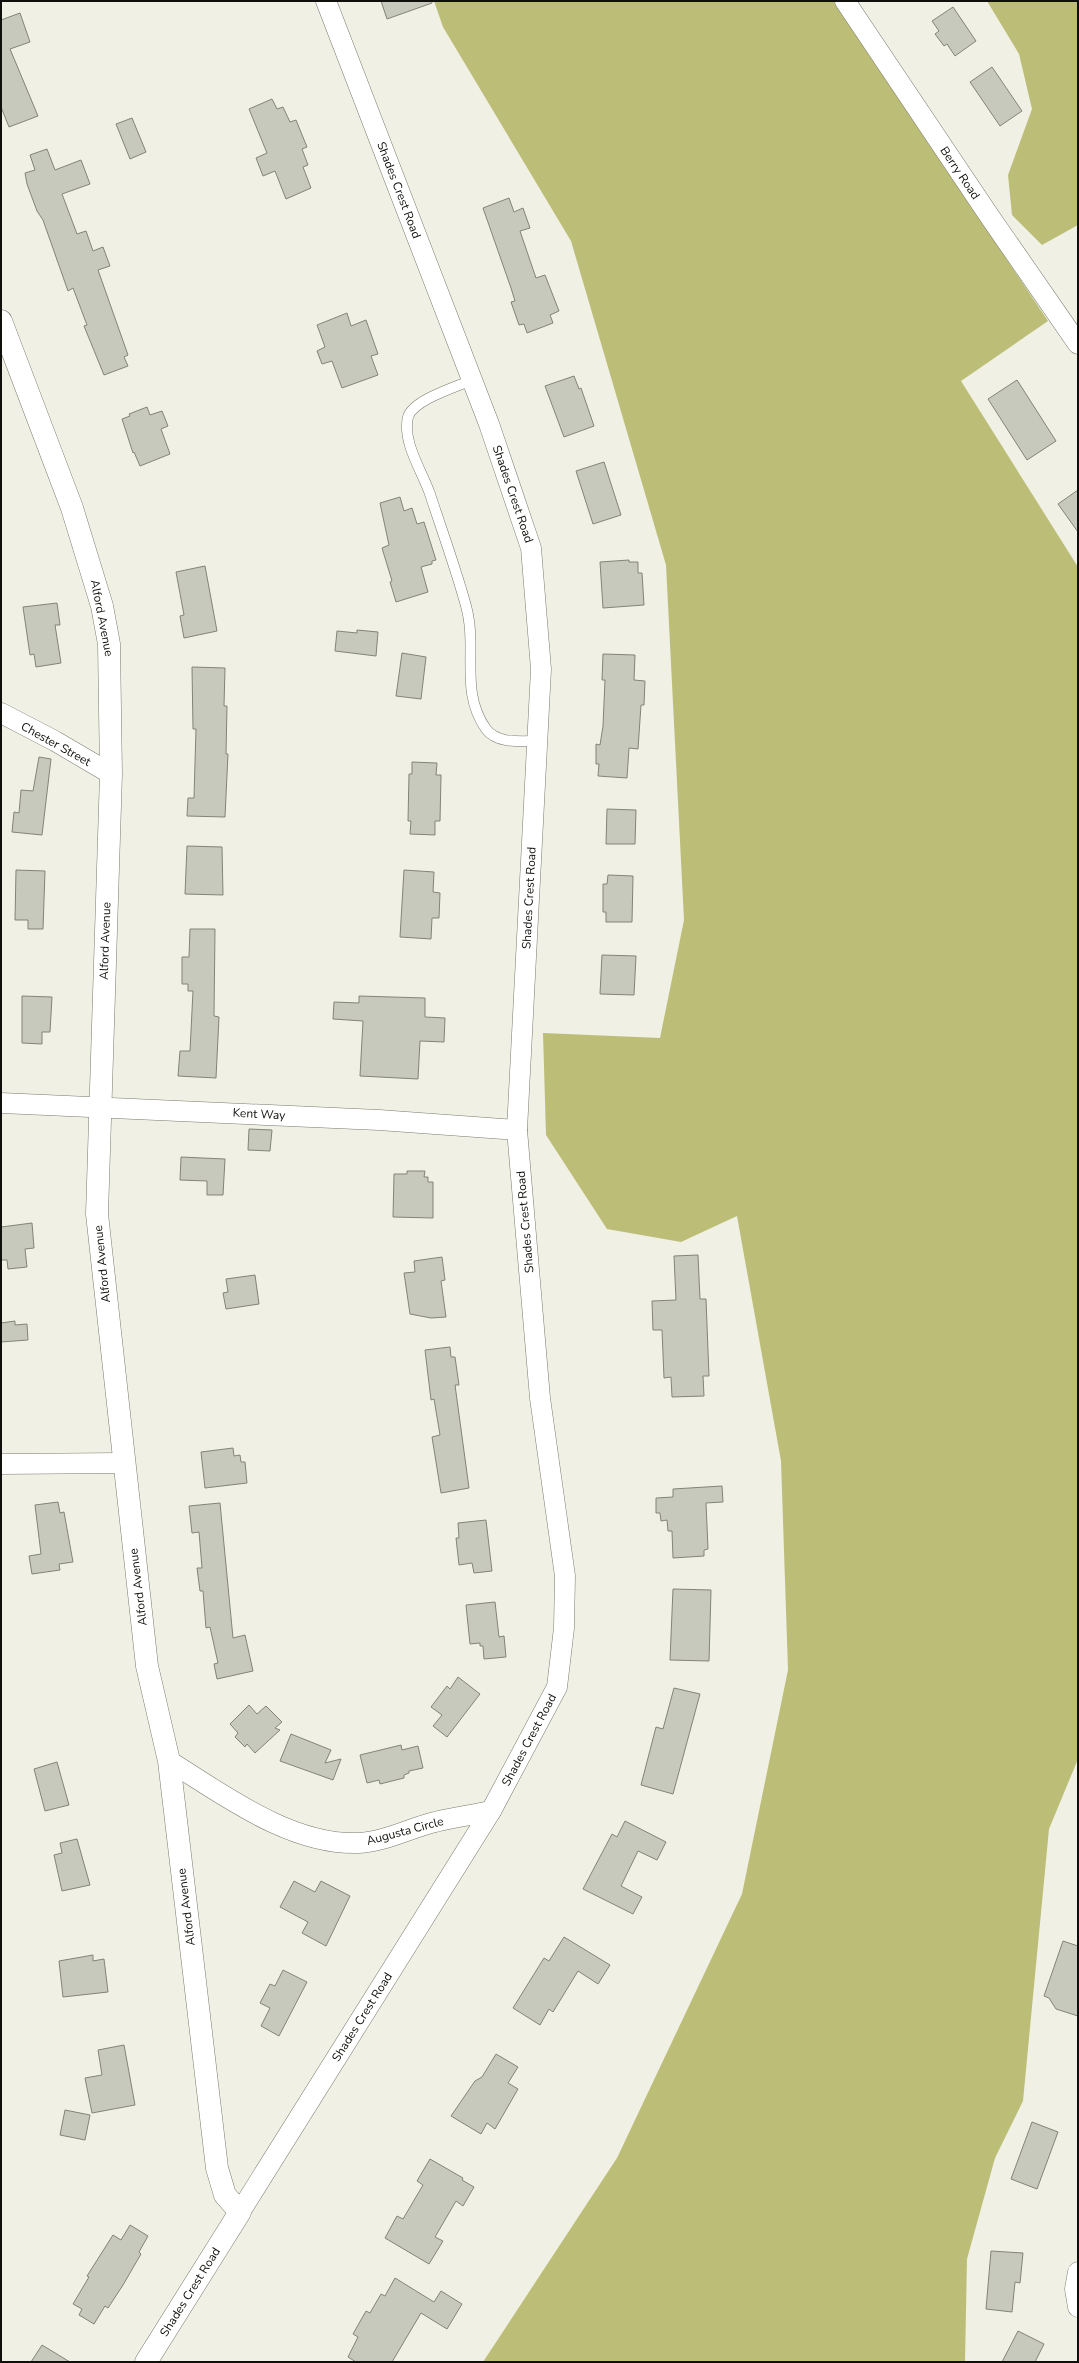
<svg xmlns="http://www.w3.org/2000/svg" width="1079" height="2363" font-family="'Nunito Sans',sans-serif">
<rect width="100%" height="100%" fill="#f0f0e4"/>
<g fill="#bcbe77">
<path d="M434,1H834L1048,321L961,381L1078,567V1759L1049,1829L1023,2101L995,2158L967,2259L965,2362H483L617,2158L742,1894L788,1670L781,1461L737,1216L681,1242L607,1229L546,1135L543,1033L660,1038L684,920L666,565L571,241L443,27Z"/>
<path d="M987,1H1078V225L1042,245L1012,215L1008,175L1032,109L1019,54Z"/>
</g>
<g fill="#c8c9bd" stroke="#838378">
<path d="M381,1H432V3L387,19Z"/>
<path d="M953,7L976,41L955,56L947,44L944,46L935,34L939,31L932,21Z"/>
<path d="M20,13L30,42L10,49L38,116L9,127L1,107V20Z"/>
<path d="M992,67L1022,111L1000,126L970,82Z"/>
<path d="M272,99L277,109L283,107L290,122L296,120L307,147L302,149L308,165L303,167L311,188L286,199L275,171L263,176L256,158L267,153L249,109Z"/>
<path d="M132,118L146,152L130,159L116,124Z"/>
<path d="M47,149L55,170L81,160L90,184L62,194L77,234L86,231L93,251L103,247L110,266L98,270L128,355L124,357L128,366L104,375L84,326L87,325L73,288L68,291L43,220L37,211L27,184L25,173L35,170L30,155Z"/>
<path d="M509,198L514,212L523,208L530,228L520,231L536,278L545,275L559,311L550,315L553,323L527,333L524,324L519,325L511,302L515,301L511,288L483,208Z"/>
<path d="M347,313L351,326L366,320L378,354L371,356L378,375L342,388L332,361L322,364L317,351L325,347L317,325Z"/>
<path d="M574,376L579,389L581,388L594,426L564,437L545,386Z"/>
<path d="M1017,380L1056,441L1027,460L988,399Z"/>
<path d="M147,407L150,415L162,411L168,426L161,429L170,454L140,466L134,452L133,453L122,419L130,416L129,414Z"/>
<path d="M604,462L621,515L593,524L576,471Z"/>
<path d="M1078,490V532L1058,504Z"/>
<path d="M400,497L404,511L412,508L417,524L424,522L436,560L432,561V564L421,567L428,592L396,602L390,582L392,581L382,548L389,545L380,503Z"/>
<path d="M629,560V562H638V573H642L644,605L603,608L600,562Z"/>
<path d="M205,566L217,631L184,638L180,616L184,615L176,572Z"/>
<path d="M57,603L60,625H55L61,663L36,667L34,654L30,655L23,607Z"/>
<path d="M357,630L378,632L376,656L335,651L337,631L357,633Z"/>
<path d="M402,653L426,657L421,699L396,696Z"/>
<path d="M603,654L635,655L634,680L645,681L644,705H641L638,749L629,748L627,778L598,776L599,764H596V744L600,745L603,726L605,680H602Z"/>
<path d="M192,667L225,668L224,706H227L226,754H228L225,817L187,816L188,798H194L196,729H193Z"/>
<path d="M39,757L51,759L42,835L12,832L14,812L19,813L21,790L33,791Z"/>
<path d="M412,762L437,763L436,775H441L440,821H435V835L410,834L411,821H408L409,774H412Z"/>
<path d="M607,809L636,810L635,844H606Z"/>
<path d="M187,846L222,847L223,895L185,894Z"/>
<path d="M16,870L45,871L43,929H28V920H15Z"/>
<path d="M404,870L434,872L433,892L440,893L439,918H432L431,939L400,937Z"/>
<path d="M608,875L633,876L632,922H606V912H603V884H607Z"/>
<path d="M190,929H215L214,1016L219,1017L216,1078L178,1076L180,1051H190L193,991H188V984H182V957H189Z"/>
<path d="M602,955L636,956L634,995L600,994Z"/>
<path d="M22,996L52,997L50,1032H42V1044L22,1043Z"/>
<path d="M359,996L425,998V1017L445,1018L444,1042L420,1041L418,1079L360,1076L363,1021L333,1019L334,1002L359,1003Z"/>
<path d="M249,1129L272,1130L270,1151L248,1150Z"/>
<path d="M181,1157L225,1159L223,1195H207V1181L180,1180Z"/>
<path d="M407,1171H425L424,1177H428V1182H433V1218L393,1217L394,1174H407Z"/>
<path d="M32,1223L34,1248L25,1249L27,1267L8,1269L7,1260H1V1227Z"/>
<path d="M698,1255L700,1299H706L709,1376H703L704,1396L672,1397L671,1377L664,1378L662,1330H653L652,1301L676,1300L674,1256Z"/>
<path d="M442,1257L445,1280L441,1281L446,1317L431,1318L410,1314L404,1273L415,1272L414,1261Z"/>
<path d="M255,1275L259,1304L226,1309L223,1293L228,1292L226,1279Z"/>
<path d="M15,1321V1325L27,1324L28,1340L1,1342V1323Z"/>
<path d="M450,1347L451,1357H455L459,1385H455L469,1488L441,1493L432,1437L440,1435L434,1399L431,1400L425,1350Z"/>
<path d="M233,1448L234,1456L240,1455L241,1462H245L247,1483L205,1488L201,1452Z"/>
<path d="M722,1486L723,1502L706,1503L708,1549L704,1550V1556L673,1558L672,1531H668L667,1520L661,1521L660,1513H656V1498L673,1497V1489Z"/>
<path d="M58,1502L60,1513L64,1512L73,1562L59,1564L60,1570L32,1574L29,1556L41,1554L35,1505Z"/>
<path d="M220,1503L233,1638L245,1635L253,1671L217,1679L214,1664L218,1663L210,1627L206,1628L203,1591H200L197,1568H202L199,1532L192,1533L189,1506Z"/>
<path d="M486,1520L492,1571L474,1573L472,1563L459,1565L456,1538H459L458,1523Z"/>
<path d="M673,1589L711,1590L709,1661L670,1660Z"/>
<path d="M495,1602L499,1637L504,1636L506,1657L484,1659L483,1646H480V1643L470,1644L466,1605Z"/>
<path d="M458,1677L480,1694L447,1737L433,1726L442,1715L431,1707L447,1686L450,1689Z"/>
<path d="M674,1688L700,1694L673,1794L641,1785L656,1727L663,1729Z"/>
<path d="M249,1705L257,1714L266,1706L282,1722L275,1728L280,1730L255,1753L247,1744L245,1747L235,1737L238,1733L230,1724Z"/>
<path d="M291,1734L331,1750L325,1763L341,1759L333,1780L280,1761Z"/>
<path d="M401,1745L402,1750L418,1746L423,1768L409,1771V1773L404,1775V1778L380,1784L379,1780L367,1783L360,1755Z"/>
<path d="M57,1762L69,1805L45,1811L34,1769Z"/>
<path d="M625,1821L666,1842L657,1860L638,1851L621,1886L642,1897L633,1914L583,1889L612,1834L617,1837Z"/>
<path d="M77,1839L90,1885L62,1891L54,1855L62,1853L60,1843Z"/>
<path d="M294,1881L315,1892L321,1881L350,1896L326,1946L302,1933L308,1922L280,1907Z"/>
<path d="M564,1937L610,1965L598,1984L578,1971L553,2012L549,2009L540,2025L513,2008L544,1958L549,1961Z"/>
<path d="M1063,1941L1078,1946V2016L1056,2009L1049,1998L1044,1996Z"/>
<path d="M93,1955V1961L104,1959L108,1992L63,1997L59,1961Z"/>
<path d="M283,1970L307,1982L279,2036L261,2026L270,2008L260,2003L270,1984L275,1986Z"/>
<path d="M124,2045L135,2105L92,2113L85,2078L102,2075L98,2050Z"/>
<path d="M496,2054L518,2067L508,2083L518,2089L495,2129L487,2123L481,2134L451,2116L475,2081L482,2077Z"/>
<path d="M65,2110L90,2115L85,2140L60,2135Z"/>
<path d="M1032,2122L1058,2132L1037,2189L1011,2179Z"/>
<path d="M430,2159L463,2178L462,2180L474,2187L463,2206L456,2201L435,2237L443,2241L429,2264L385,2238L397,2216L403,2219L423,2185L417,2181Z"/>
<path d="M130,2225L148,2236L139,2252L141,2254L123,2285L108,2308L105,2306L94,2324L79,2315L82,2309L73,2304L89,2277L87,2276L113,2235L121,2240Z"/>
<path d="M991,2251L1023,2253L1020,2283L1015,2282L1012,2312L986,2309Z"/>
<path d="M395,2278L434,2302L441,2291L462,2304L447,2329L421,2313L392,2362H356L348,2357L358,2337L353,2334L366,2311L370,2313L381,2294L385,2296Z"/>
<path d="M1018,2331L1044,2344L1035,2362H1002Z"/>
<path d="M42,2345L70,2362H31Z"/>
</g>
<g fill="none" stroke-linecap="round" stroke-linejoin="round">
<defs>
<path id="service" d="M472,380C456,387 413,400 408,417C402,442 422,471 430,494C442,531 456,569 466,606C478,649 459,691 486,729C497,744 521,741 537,741"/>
<g id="minor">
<path d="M845,1L990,217L1078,344"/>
<path d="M1,713L55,741L111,774"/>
<path d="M1,1103L379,1120L517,1130"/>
<path d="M1,1464L123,1463"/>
<path d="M169,1761C224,1795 291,1846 359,1843C384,1842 410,1828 435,1822C453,1817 473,1815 491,1811"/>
<path d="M240,2212L491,1811L557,1687L564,1628L565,1576L540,1398L517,1130L541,669L531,548L489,424L326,1"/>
<path d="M1078,2272L1075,2289L1078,2307"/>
</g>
<path id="tertiary" d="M1,321L72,508L102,606L109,644L111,774L97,1214L147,1666L169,1761L217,2168L225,2195L240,2212L146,2362"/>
</defs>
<use href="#service" stroke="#7a7a6f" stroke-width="11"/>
<use href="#minor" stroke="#7a7a6f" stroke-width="21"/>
<use href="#tertiary" stroke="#7a7a6f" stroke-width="23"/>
<use href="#service" stroke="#fff" stroke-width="10"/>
<use href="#minor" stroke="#fff" stroke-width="20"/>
<use href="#tertiary" stroke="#fff" stroke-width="22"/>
</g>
<g text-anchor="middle" stroke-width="3" stroke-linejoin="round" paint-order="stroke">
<g font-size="12" fill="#0f0f0b" stroke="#fff">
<text transform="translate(960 173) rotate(56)" y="4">Berry Road</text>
<text transform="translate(399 190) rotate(69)" y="4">Shades Crest Road</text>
<text transform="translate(513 494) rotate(71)" y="4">Shades Crest Road</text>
<text transform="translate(102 618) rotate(79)" y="4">Alford Avenue</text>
<text transform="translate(56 744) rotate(29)" y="4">Chester Street</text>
<text transform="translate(529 898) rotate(-87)" y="4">Shades Crest Road</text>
<text transform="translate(105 941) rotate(-88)" y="4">Alford Avenue</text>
<text transform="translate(259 1114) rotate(3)" y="4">Kent Way</text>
<text transform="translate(525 1222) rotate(-95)" y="4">Shades Crest Road</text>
<text transform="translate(102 1264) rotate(-96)" y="4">Alford Avenue</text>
<text transform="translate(138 1587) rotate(-97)" y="4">Alford Avenue</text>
<text transform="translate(529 1740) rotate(-62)" y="4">Shades Crest Road</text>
<text transform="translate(405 1831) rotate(-15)" y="4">Augusta Circle</text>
<text transform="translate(186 1907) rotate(-97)" y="4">Alford Avenue</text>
<text transform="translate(362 2017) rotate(-58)" y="4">Shades Crest Road</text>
<text transform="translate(190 2292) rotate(-58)" y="4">Shades Crest Road</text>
</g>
</g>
<rect width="1079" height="2363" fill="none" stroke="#0f0f0b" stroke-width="4"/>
</svg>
